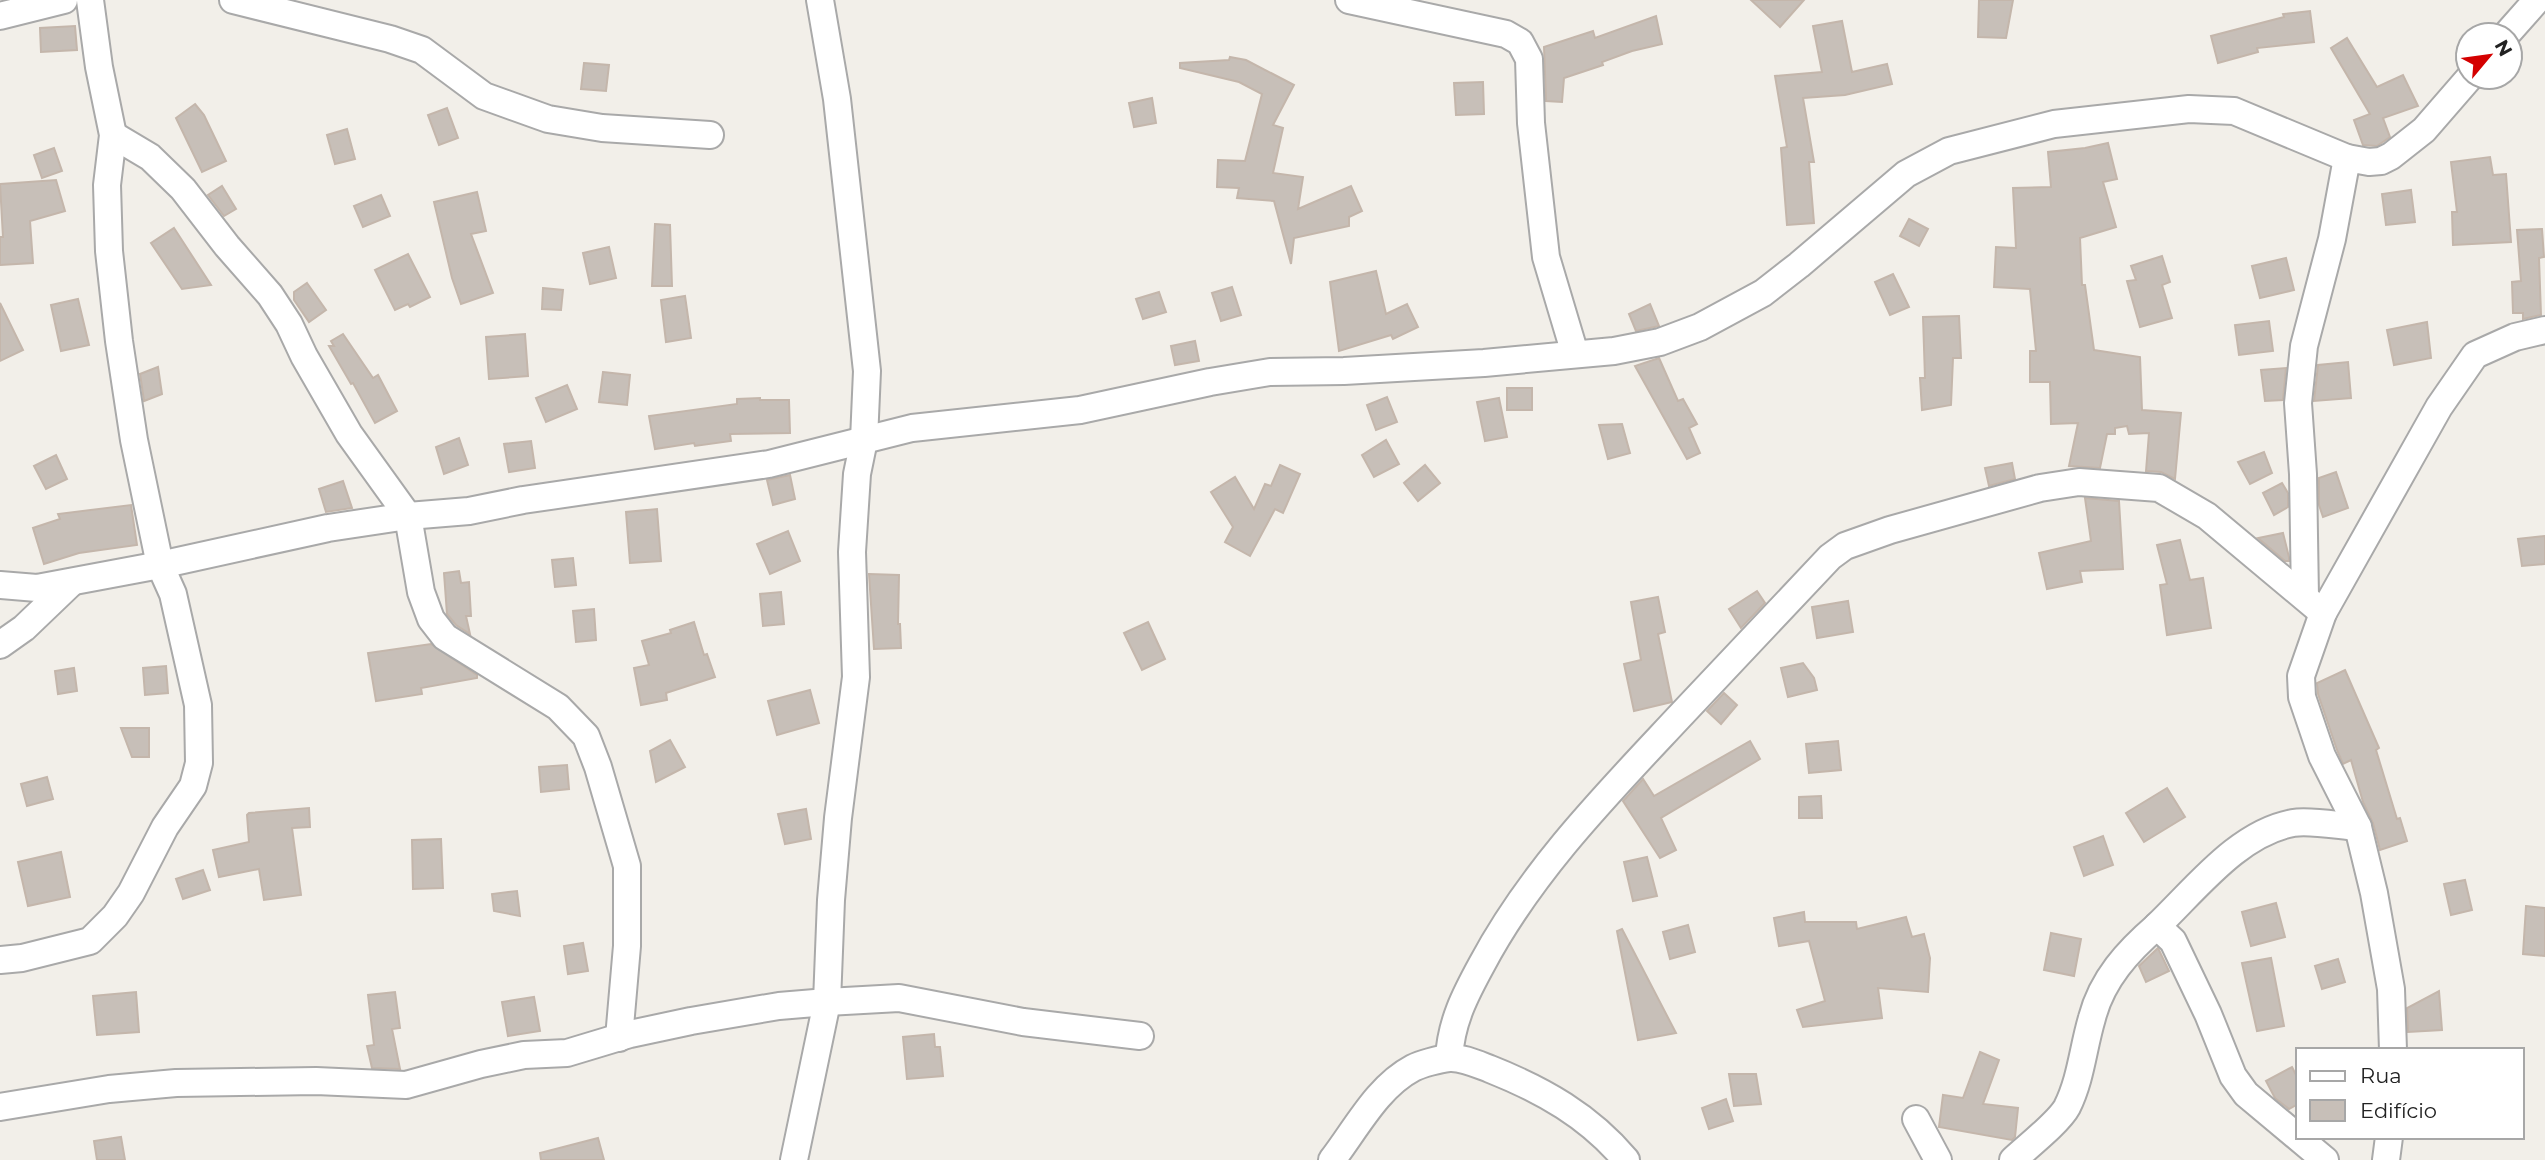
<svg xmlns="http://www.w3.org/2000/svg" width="2545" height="1160" font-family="Montserrat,sans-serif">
<rect width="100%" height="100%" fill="#f2efe9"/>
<g fill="#c7bfb8" stroke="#c4b6ab" stroke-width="2">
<path d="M1751,0H1804L1780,27Z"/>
<path d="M1979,0H2013L2006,38L1978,37Z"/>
<path d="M2310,11L2314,42L2257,48L2258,52L2218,63L2211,36L2284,17L2283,14Z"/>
<path d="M1656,16L1662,44L1632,51L1602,62L1603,65L1564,78L1562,102L1546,101L1544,47L1593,31L1595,38Z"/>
<path d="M1842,21L1852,72L1887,64L1892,84L1845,95L1803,98L1814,162H1809L1814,223L1787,225L1781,148L1787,147L1775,76L1822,72L1813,26Z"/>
<path d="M75,26L77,50L41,52L40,28Z"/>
<path d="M2347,38L2377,87L2403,75L2418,106L2383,118L2390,137L2377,146L2363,145L2354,120L2370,114L2331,48Z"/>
<path d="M1230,57L1246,60L1294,85L1273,125L1283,128L1273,173L1303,177L1298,209L1351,186L1362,211L1349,217V226L1294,238L1291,264L1274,201L1237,198L1239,188L1217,187L1218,160L1245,161L1262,94L1239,82L1180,68V63L1229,60Z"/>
<path d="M584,63L609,65L606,91L581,89Z"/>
<path d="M1483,82L1484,114L1456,115L1454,83Z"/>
<path d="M1152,98L1156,123L1134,127L1129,103Z"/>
<path d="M195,104L204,115L226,161L202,172L176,118Z"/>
<path d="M447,108L458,138L439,145L428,115Z"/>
<path d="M347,129L355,159L335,164L327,135Z"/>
<path d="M2108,143L2117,179L2103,182L2116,227L2080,238L2082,285H2085L2094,350L2140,357L2142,410L2181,413L2175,479L2161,472L2146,471L2149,433L2129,434L2127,426L2115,428V434H2107L2100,468L2069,466L2078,423L2051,424L2050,382H2030V351H2036L2030,289L1994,287L1996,247L2016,248L2013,188L2051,187L2048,152L2085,148Z"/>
<path d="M54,148L62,171L42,178L34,155Z"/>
<path d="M2490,157L2493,175L2506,174L2511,242L2453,245L2452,212H2457L2451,162Z"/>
<path d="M56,180L65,211L30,221L33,263L0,265V237H3L0,184Z"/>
<path d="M222,186L236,209L224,216L208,195Z"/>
<path d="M2411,190L2415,222L2386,225L2382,194Z"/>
<path d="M477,192L486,231L471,234L493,293L461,304L452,278L434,202Z"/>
<path d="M381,195L390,216L363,227L354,206Z"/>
<path d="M1909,219L1928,229L1919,246L1900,236Z"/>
<path d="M655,224L670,225L672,286H652Z"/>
<path d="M174,228L211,285L182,289L151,243Z"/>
<path d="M2542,229L2544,257L2539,258L2541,315L2523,319V313H2513L2512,282L2521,281L2517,230Z"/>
<path d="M609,247L616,278L590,284L583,253Z"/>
<path d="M408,254L430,297L410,307L408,304L395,310L375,270Z"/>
<path d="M2162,256L2170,282L2162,285L2172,318L2140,327L2127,281L2136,280L2131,266Z"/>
<path d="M2286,258L2294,290L2260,298L2252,266Z"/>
<path d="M1376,271L1386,314L1407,304L1418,327L1393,339L1391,335L1339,351L1330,282Z"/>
<path d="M1893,274L1909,307L1890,315L1875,282Z"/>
<path d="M307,283L326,310L309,322L294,300V292Z"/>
<path d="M1232,287L1241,315L1221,321L1212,293Z"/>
<path d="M543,288L563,290L561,310L542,309Z"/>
<path d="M1159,292L1166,312L1143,319L1136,299Z"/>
<path d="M685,296L691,338L666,342L661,300Z"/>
<path d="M78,299L89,345L61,351L51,305Z"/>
<path d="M0,303L23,350L0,361Z"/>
<path d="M1650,304L1659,326L1636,331L1629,314Z"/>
<path d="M1959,316L1961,358H1953L1951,405L1922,410L1920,378H1925L1923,317Z"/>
<path d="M2269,321L2273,351L2239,355L2235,325Z"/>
<path d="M2427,322L2431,358L2394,365L2387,330Z"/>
<path d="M343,334L373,378L378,375L397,411L375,423L353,383L351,384L329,346H334L331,341Z"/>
<path d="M525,334L528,376L489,379L486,337Z"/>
<path d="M1195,341L1199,361L1175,365L1171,346Z"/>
<path d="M1659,358L1678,401L1683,399L1697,424L1689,428L1700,453L1687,459L1635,366Z"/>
<path d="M2348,362L2351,398L2314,401L2318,365Z"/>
<path d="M158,367L162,394L144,401L140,374Z"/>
<path d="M2286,368L2283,400L2265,401L2261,370Z"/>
<path d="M603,372L630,375L627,405L599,402Z"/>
<path d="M567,385L577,409L546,422L536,398Z"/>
<rect x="1507" y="388" width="25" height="22"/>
<path d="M1387,397L1397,422L1376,430L1367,405Z"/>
<path d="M760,398V400H789L790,433L730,434L731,441L695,446L694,443L655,449L649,416L737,404V399Z"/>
<path d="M1499,398L1507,437L1485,441L1477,402Z"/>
<path d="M1622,424L1630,453L1608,459L1599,425Z"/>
<path d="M459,438L468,465L444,474L436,447Z"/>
<path d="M1386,440L1399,464L1374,477L1362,455Z"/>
<path d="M531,441L535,468L509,472L504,444Z"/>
<path d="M2264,452L2272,473L2250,484L2238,462Z"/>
<path d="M56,455L67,479L46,489L34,466Z"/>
<path d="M2012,463L2015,479L1989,486L1985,468Z"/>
<path d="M1280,465L1300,474L1283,513L1275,509L1250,556L1225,542L1233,527L1211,492L1235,477L1254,509L1265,484L1271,486Z"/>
<path d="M1425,465L1440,483L1418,501L1404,483Z"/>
<path d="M2336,472L2348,508L2323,517L2319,505V478Z"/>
<path d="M790,475L795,499L773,505L767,480Z"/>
<path d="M343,481L352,508L326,512L319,489Z"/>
<path d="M2282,483L2288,493V507L2274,515L2263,493Z"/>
<path d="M2085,498L2119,501L2123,569L2080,571L2082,582L2047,589L2039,553L2091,541Z"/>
<path d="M131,505L137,545L79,553L44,564L33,528L60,519L58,514Z"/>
<path d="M657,509L661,561L630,563L626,512Z"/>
<path d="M788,531L800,561L770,574L757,544Z"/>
<path d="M2283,533L2289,557V561H2285L2258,538Z"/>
<path d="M2545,536V564L2522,566L2518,539Z"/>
<path d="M2180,540L2190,580L2203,578L2211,628L2167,635L2160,585L2167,584L2157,545Z"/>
<path d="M573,558L576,585L555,587L552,560Z"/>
<path d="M459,571L461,583L469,582L471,616H466L470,634L456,625L447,614L444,573Z"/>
<path d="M869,574L899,575L898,624H900L901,648L874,649Z"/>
<path d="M1757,591L1765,603L1741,628L1729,609Z"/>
<path d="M781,592L784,624L763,626L760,594Z"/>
<path d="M1658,597L1665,632L1658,634L1672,702L1634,711L1624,664L1641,660L1631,602Z"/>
<path d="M1848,601L1853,632L1817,638L1812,607Z"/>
<path d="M594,609L596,640L576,642L573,611Z"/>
<path d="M694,622L704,655L707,654L715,677L666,693L667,700L641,705L634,668L649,665L642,641L671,633L670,630Z"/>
<path d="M1148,622L1165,659L1142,670L1124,633Z"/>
<path d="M431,644L477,675V678L421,688L422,694L376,701L368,653Z"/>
<path d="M1803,663L1814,678L1817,690L1788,697L1781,668Z"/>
<path d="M166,666L168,693L145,695L143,668Z"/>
<path d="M74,668L77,691L58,694L55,671Z"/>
<path d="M2345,670L2379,748L2376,750L2397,819L2400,818L2407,841L2380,850L2373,823L2363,802L2351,760L2343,764L2337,750L2318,694L2317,683Z"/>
<path d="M810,690L819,723L777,735L768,701Z"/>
<path d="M1724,693L1737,705L1721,724L1707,711Z"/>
<path d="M121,728H149V757H132Z"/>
<path d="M670,740L685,767L656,782L650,751Z"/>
<path d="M1750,741L1760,759L1661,818L1676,850L1660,858L1623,801L1643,779L1654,796Z"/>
<path d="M1838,741L1841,770L1809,773L1806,744Z"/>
<path d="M567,765L569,789L541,792L539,767Z"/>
<path d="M47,777L53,799L27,806L21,784Z"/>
<path d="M2167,788L2185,817L2144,842L2126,813Z"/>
<path d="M1821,796L1822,818H1799V797Z"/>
<path d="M309,808L310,827L292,828L301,895L264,900L259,869L219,877L213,850L249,842L247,815L249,813Z"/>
<path d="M806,809L811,839L785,844L778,814Z"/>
<path d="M2103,836L2113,865L2084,876L2074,847Z"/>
<path d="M441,839L443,888L413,889L412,840Z"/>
<path d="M61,852L70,897L28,906L18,862Z"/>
<path d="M1647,857L1657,896L1633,901L1624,862Z"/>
<path d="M203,870L210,890L183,899L176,879Z"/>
<path d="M2465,880L2472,910L2451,915L2444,884Z"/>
<path d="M517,891L520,916L494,911L492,894Z"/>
<path d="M2276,903L2285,937L2251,946L2242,912Z"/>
<path d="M2526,906L2545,908V956L2523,954Z"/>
<path d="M1804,912L1805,922H1856L1857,929L1906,917L1912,937L1924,934L1930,958L1928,992L1878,988L1882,1018L1803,1027L1797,1010L1825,1001L1809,941L1779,946L1774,918Z"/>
<path d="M1688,925L1695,952L1670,959L1663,932Z"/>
<path d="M1622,929L1676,1033L1638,1040L1617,931Z"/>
<path d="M2051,933L2081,939L2074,976L2044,970Z"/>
<path d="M583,943L588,971L568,974L564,946Z"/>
<path d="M2158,948L2169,971L2146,982L2139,966Z"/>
<path d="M2271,958L2284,1026L2257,1031L2242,963Z"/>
<path d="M2338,959L2345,982L2322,989L2315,966Z"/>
<path d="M2439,991L2442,1030L2408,1032L2407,1008Z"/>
<path d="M136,992L139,1032L97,1035L93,996Z"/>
<path d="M395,992L400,1028L392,1029L400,1069L372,1068L367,1046L374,1045L368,995Z"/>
<path d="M534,997L540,1031L508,1036L502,1002Z"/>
<path d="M934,1034L935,1047H940L943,1076L907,1079L903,1037Z"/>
<path d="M1980,1052L1999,1060L1983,1104L2018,1108L2015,1137L2012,1140L1939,1127L1943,1095L1963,1098Z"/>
<path d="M2292,1067L2298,1079V1104L2289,1109L2275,1098L2266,1081Z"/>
<path d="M1729,1074H1756L1761,1104L1734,1106Z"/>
<path d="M1726,1099L1733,1121L1709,1129L1702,1108Z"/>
<path d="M121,1137L125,1160H97L94,1141Z"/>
<path d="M598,1138L604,1160H541L540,1153Z"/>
</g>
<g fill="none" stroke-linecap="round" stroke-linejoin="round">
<defs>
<g id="street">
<path d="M233,0L390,39L422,50L484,96L548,119L602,128L710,135"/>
<path d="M1349,0L1506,34L1520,42L1529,59L1531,123L1546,257L1575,354"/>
<path d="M0,16L64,0"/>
<path d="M2506,35L2537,0"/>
<path d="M113,135L150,157L183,189L227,246L270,295L289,324L304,356L349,434L408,516L421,592L431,619L445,637L558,707L586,736L598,767L627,866V946L619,1038"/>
<path d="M0,585L37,588L160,565L328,528L408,516L469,511L523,500L769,464L912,428L1080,410L1210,382L1270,372L1344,371L1484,363L1614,351L1660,342L1700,327L1763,293L1799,265L1906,174L1949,151L2054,124L2189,109L2234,111L2347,158"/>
<path d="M2305,597L2303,474L2298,403L2304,346L2332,239L2347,158L2369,162L2381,161L2391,156L2424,130L2470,77"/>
<path d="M0,645L24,628L71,583"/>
<path d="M2157,926C2196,889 2238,833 2293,823C2311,820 2340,826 2358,827"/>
<path d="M0,960L22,958L90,941L115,916L131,893L165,827L193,786L199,763L198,705L173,594L160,565L134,440L119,341L109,251L107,185L113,135L99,67L90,0"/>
<path d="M2393,1050L2391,989L2374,893L2358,827L2322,756L2302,697L2301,676L2323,613L2439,407L2475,355L2515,337L2545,330"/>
<path d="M1449,1058C1451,1022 1465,995 1482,964C1532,870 1608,793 1680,716C1730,663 1780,610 1830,557L1845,546L1890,530L2040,488L2079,482L2159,488L2207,516L2323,613"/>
<path d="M0,1107L109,1089L176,1083L316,1081L406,1085L481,1064L524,1055L567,1053L630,1034L691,1021L779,1006L827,1002L899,998L1023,1022L1140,1036"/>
<path d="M1916,1119L1938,1160"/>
<path d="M794,1160L827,1002L831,900L838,818L856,677L852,552L857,474L864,440L867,371L837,99L820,0"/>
<path d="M1332,1160C1356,1129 1377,1087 1413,1068C1421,1064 1439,1059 1449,1058C1462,1057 1477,1064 1490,1069C1543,1090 1589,1116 1626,1160"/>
<path d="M2013,1160C2027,1147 2059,1122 2067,1107C2081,1079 2083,1048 2092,1018C2102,979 2128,951 2157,926L2173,941L2208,1014L2233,1076L2246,1094L2325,1160"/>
<path d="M2386,1160L2389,1137"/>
</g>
</defs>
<use href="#street" stroke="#a9a9a9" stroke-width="30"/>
<use href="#street" stroke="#fff" stroke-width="26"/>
</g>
<rect x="2296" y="1048" width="228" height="91" fill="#ffffff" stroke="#a7a7a7" stroke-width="2"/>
<rect x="2310" y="1071" width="35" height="10" fill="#ffffff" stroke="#a7a7a7" stroke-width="2"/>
<text x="2360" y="1083" font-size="21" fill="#222222">Rua</text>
<rect x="2310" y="1100" width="35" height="21" fill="#c7bfb8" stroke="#a7a7a7" stroke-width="2"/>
<text x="2360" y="1118" font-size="21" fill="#222222">Edifício</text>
<g transform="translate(2489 56) rotate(61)"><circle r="33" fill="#ffffff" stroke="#a7a7a7" stroke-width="2"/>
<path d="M0-5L12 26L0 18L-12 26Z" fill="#d40000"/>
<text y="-10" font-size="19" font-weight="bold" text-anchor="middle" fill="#222222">N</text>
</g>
</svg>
